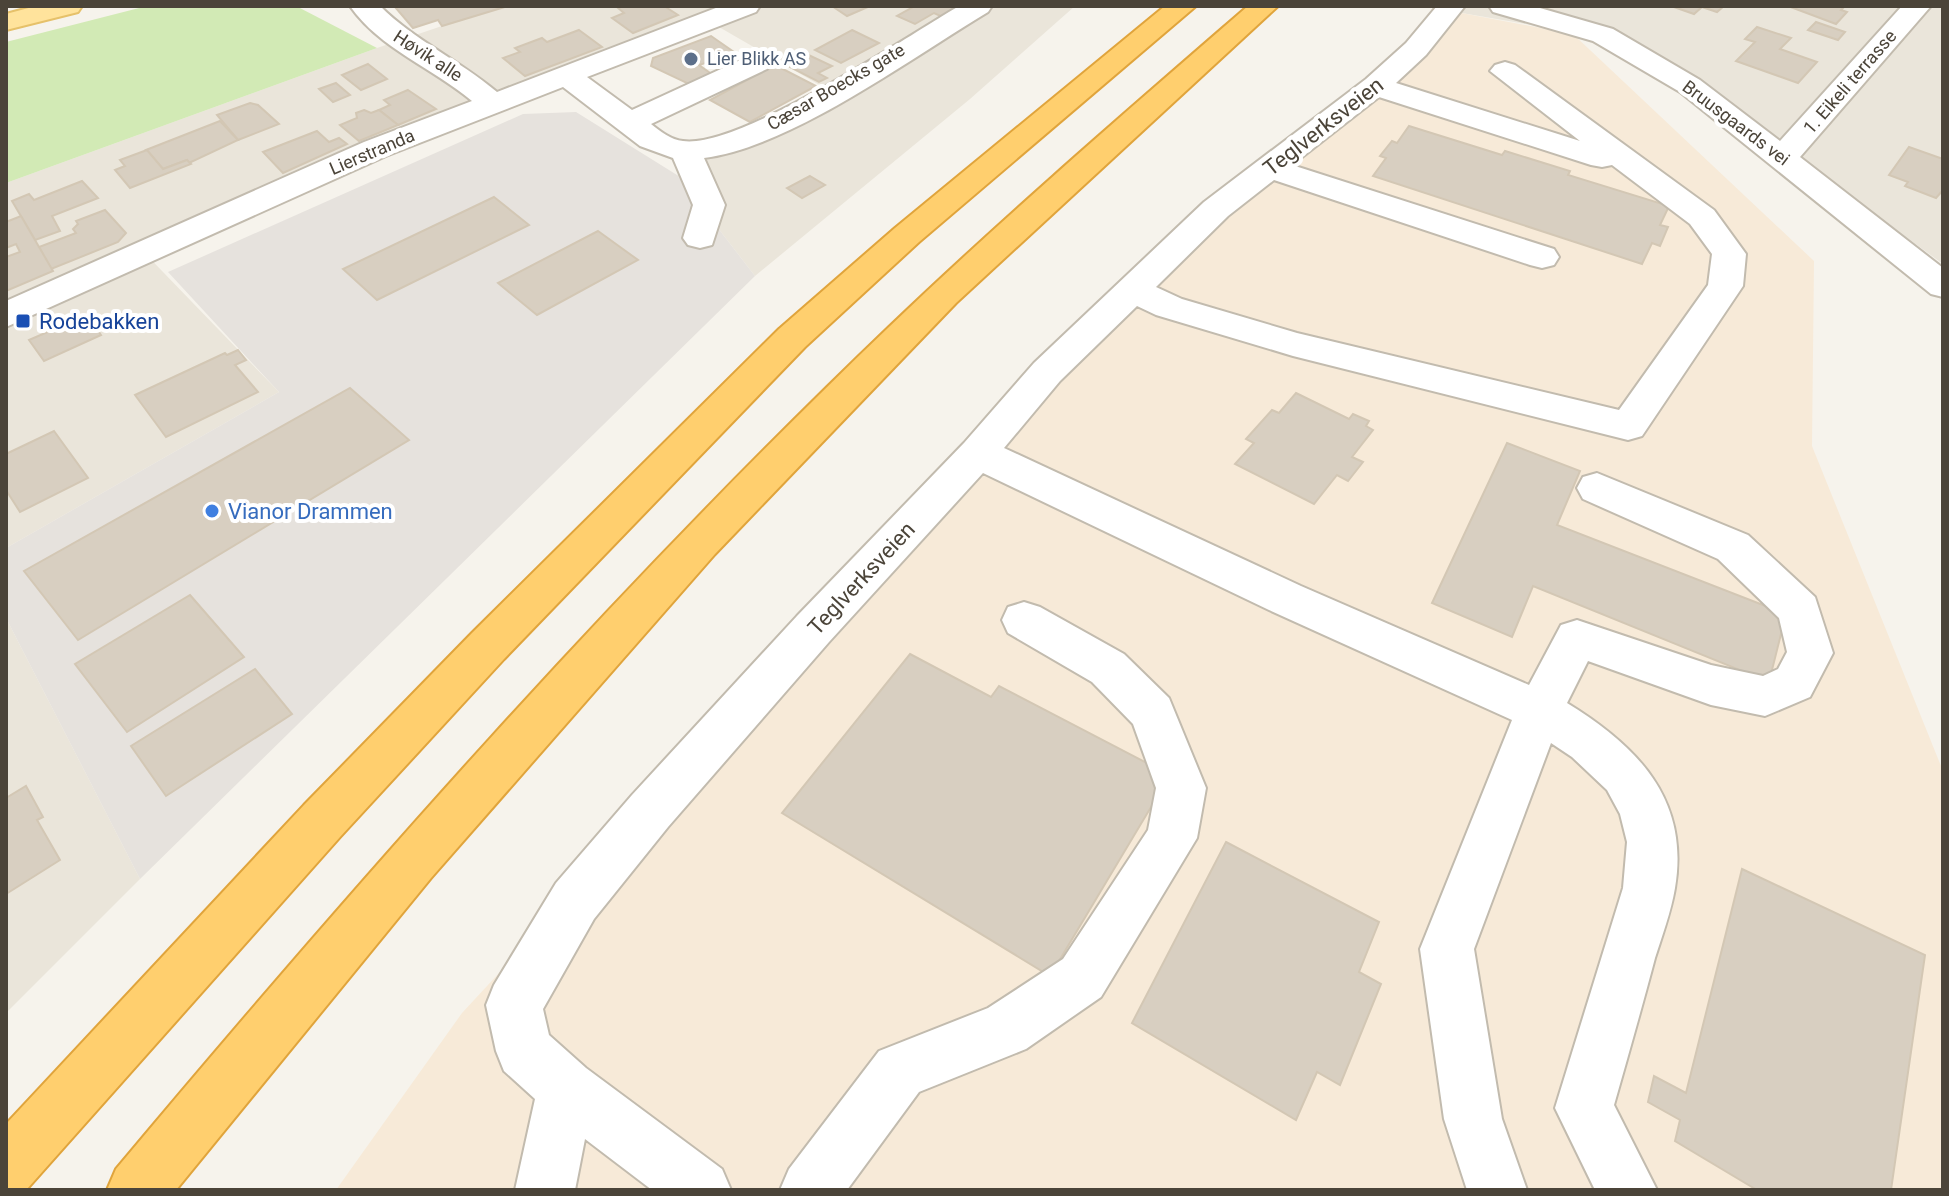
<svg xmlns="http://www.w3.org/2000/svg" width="1949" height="1196" font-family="Roboto,sans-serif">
<rect width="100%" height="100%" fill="#f6f3ec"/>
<g fill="#eae5da">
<path d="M501,6H1075L970,99L755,276L677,175L823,87L700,16L135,243L279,392L6,548V183L377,48Z"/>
<path d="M1459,6H1943V264L1642,44L1456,12Z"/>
<path d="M6,618L140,879L6,1013Z"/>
</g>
<path fill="#f7ead8" d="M1456,12L1573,34L1814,261L1812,446L1943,771V1190H336L462,1013L703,753L970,441L1170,234Z"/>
<path fill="#e6e2dd" d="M576,112L677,175L755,276L140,879L6,618V548L279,392L168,272L523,114Z"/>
<path fill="#d2eab5" d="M147,6H296L377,48L6,183V42Z"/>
<g fill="#d8cfc1" stroke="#d3c7b4" stroke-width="2">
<path d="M508,6L442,26L438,20L413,28L395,7Z"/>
<path d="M624,6H664L678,15L633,33L612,18L624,13L618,8Z"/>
<path d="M832,6H870L847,16Z"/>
<path d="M915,6H961L943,17L934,13L915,24L897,16Z"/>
<path d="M1671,6H1724L1717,12L1702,7L1694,14Z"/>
<path d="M1788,6H1845L1841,10L1847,12L1836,24Z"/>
<path d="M1816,22L1845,32L1838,40L1808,30Z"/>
<path d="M1757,27L1791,38L1780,49L1817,62L1798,83L1736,61L1755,42L1745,39Z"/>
<path d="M579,30L602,47L525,76L503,58L520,52L515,48L542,38L547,42Z"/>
<path d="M852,30L879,43L841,63L815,50Z"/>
<path d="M711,36L734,52L730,53L734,56L709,66L705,63L699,65L713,75L691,85L651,66L653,58Z"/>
<path d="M800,51L832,66L818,73L827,78L819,82L790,67L797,63L787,58Z"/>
<path d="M368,64L387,79L361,90L342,75Z"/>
<path d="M775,65L816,86L750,122L710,100Z"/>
<path d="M336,83L350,95L333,102L319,89Z"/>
<path d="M408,90L436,109L398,125L379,110L390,105L384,100Z"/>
<path d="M250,103L258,105L279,124L238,140L217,115Z"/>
<path d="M364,110L371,113L379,110L398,125L359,141L340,125L357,118L356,113Z"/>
<path d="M220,121L238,140L189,163L187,160L163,169L146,150Z"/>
<path d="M1409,126L1502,155L1505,151L1570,171L1568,175L1669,206L1660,225L1668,227L1660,246L1652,243L1642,264L1373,176L1386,158L1380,156L1392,141L1397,143Z"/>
<path d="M317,131L329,142L339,138L347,144L283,173L263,152Z"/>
<path d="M1909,147L1943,159V190L1936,198L1905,186L1908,182L1889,175Z"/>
<path d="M147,150L163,169L187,160L191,164L130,188L115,170L125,166L120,160Z"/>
<path d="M810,176L825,185L802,198L787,188Z"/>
<path d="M82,181L98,198L52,216L60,231L35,240L12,201L29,194L34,200Z"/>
<path d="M494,197L529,225L377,300L343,269Z"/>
<path d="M105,210L126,233L118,242L51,269L39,247L76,233L73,229L78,224L76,221Z"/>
<path d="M21,216L53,271L6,291V257L20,252L16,244L6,248V222Z"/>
<path d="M598,231L638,260L537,315L498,283Z"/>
<path d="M87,315L101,335L44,361L29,340Z"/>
<path d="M238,350L246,360L235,365L258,392L166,437L135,395L225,353L227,355Z"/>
<path d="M350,388L409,440L78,640L24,571Z"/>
<path d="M1296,393L1349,419L1353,414L1369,421L1366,426L1373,430L1352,457L1363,462L1348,481L1337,475L1314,504L1235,464L1254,443L1246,439L1272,410L1279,413Z"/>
<path d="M54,431L88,478L20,512L6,490V454Z"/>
<path d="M1507,443L1580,471L1557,525L1786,614L1769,682L1533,586L1512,637L1432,603Z"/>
<path d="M190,595L244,657L127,732L75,664Z"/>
<path d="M910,654L991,697L999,686L1166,773L1163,787L1050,976L782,813Z"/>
<path d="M255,669L292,714L166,796L131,746Z"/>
<path d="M26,786L43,817L37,820L60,860L6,894V798Z"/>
<path d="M1226,842L1379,922L1359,972L1381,984L1340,1085L1317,1072L1296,1120L1132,1023Z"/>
<path d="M1742,869L1925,955L1891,1190H1757L1675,1141L1680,1120L1648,1102L1654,1076L1686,1093Z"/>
</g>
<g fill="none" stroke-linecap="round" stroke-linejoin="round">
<defs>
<g id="minor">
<path d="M350,6H380C414,40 459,60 497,92L721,6H760L756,12L587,77L632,110L747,57L757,54L767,57L771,63L767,69L651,124C660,131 671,140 683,141C739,149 905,38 959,6H992L988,12C913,57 789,148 704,158L725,205L712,245L700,248L688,245L683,238L693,205L673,158L640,146L563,87L386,156L6,327V301L364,142L472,101C433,68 380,49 350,6Z"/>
<path d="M1437,6H1465L1426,55L1396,83L1580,141L1490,71L1495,65L1505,62L1515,65L1714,210L1746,254L1743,286L1642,436L1628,440L1293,356L1156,315L1137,306L1060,381L1004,448L1301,586L1529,685L1561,625L1577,620L1711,665L1763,676L1778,669L1787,652L1779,618L1718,559L1583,499L1577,488L1583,477L1597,473L1748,535L1815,597L1833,653L1810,697L1765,716L1711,705L1588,661L1567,703C1637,746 1690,799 1675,888C1671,912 1662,936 1655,958C1642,1007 1628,1056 1614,1105L1657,1190H1595L1555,1108L1623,888L1627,842L1620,814L1607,790L1572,757L1551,743L1474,949L1502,1119L1527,1190H1467L1444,1119L1420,949L1512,720L1269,610L983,473L829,642L668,827L594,919L543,1009L549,1035L586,1068L722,1169L731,1190H652L585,1139L575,1190H515L535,1099L504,1071L496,1051L486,1005L494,985L556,883L632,795L797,616L964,443L1034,363L1204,202L1366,79L1406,43ZM1379,97L1591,165L1602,167L1612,165L1690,224L1712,254L1708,285L1619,410L1297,333L1182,299L1156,287L1228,216L1274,180L1530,265L1542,268L1554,265L1559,257L1554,249L1292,165Z"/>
<path d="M1489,6H1533L1613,29L1700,80L1780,141L1902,6H1931L1800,157L1943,268V297L1931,294L1680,92L1593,41L1493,12Z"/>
<path d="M1024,602L1040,607L1124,654L1169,698L1206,788L1197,838L1101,997L1026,1049L919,1092L847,1190H780L789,1169L879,1051L988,1008L1063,959L1148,830L1156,788L1133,724L1092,682L1008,633L1002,620L1008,607Z"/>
</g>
<path id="major" d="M36,6H82L78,12L6,30V14Z"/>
<g id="highway">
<path d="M1165,6H1196L919,242L805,347L504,659L340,837L27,1189L6,1190V1124L304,805L472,633L779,329L895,228Z"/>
<path d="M1248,6H1278L956,303L715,554L431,878L176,1190H107L116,1169C361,877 613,591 889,327C1005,216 1127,111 1248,6Z"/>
</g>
</defs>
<use href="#minor" stroke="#c2bbae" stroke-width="4"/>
<use href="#major" stroke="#e6c16a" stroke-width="4"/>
<use href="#highway" stroke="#e0a43c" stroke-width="4"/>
<use href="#minor" fill="#fff" fill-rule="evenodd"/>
<use href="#major" fill="#ffe39c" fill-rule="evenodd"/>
<use href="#highway" fill="#ffcf6e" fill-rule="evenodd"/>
</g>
<circle fill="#5c6f8a" stroke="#fff" stroke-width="3" cx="691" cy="59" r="8"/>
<rect fill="#1a4fb4" stroke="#fff" stroke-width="3" x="15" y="313" width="16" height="16" rx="4"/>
<circle fill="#3f7fe0" stroke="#fff" stroke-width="3" cx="212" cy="511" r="8"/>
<g text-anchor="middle" stroke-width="8" stroke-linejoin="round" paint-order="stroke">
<g font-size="18" fill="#4b4439" stroke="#fff">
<text transform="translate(428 56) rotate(33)" y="6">Høvik alle</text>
<text transform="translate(1850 82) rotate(-49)" y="6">1. Eikeli terrasse</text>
<text transform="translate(836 87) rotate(-30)" y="6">Cæsar Boecks gate</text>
<text transform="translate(1736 123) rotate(37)" y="6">Bruusgaards vei</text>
<text transform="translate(372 152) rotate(-23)" y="6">Lierstranda</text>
</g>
<g font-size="18" fill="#4e5e75" stroke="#fff" text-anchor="start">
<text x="707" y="65">Lier Blikk AS</text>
</g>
<g font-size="22" fill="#4b4439" stroke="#fff">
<text transform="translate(1323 126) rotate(-38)" y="8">Teglverksveien</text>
<text transform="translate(861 578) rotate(-47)" y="8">Teglverksveien</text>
</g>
<g font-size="22" fill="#164399" stroke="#fff" text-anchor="start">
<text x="39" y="329">Rodebakken</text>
</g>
<g font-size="22" fill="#366cbe" stroke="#fff" text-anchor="start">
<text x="228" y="519">Vianor Drammen</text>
</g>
</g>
<rect width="1949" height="1196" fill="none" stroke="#4b4439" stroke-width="16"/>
</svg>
